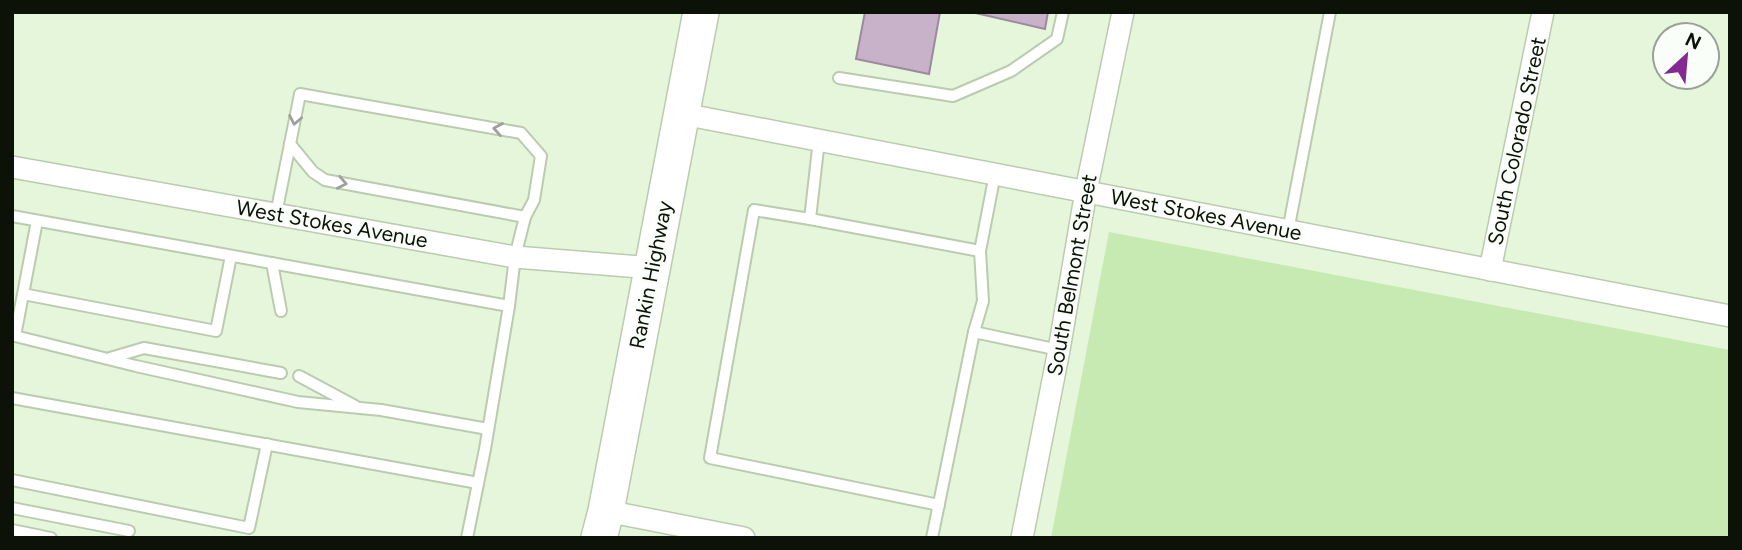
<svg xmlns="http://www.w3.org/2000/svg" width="1742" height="550" font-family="Figtree,sans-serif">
<rect width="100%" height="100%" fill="#e5f6da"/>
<path fill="#c7eab2" d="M1109,232L1730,350V538H1051Z"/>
<g fill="#c7b2ca" stroke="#9d89a0" stroke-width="2">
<path d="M865,12H940L929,74L856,59Z"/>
<path d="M971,12H1048L1045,29Z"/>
</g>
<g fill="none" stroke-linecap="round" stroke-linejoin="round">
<defs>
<g id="service">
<path d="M839,78L953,96L1011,71L1057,39L1063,12"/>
<path d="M819,140L810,219L980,251L995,174"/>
<path d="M290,144L313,172L325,180L525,217"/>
<path d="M276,214L300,94L521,133L541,156L534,200L525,217L515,257L509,306L485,449L467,538"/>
<path d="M12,216L509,306"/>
<path d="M810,219L754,210L710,458L939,505"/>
<path d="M37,221L15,336L136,366L298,402L381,410L488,429"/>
<path d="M1288,231L1330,12"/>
<path d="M272,263L281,311"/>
<path d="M23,294L216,331L231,256"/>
<path d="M974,332L983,301L980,251"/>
<path d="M110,358L144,348L281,373"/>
<path d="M299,376L355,406"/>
<path d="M12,398L478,483"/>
<path d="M12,480L249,528L267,444"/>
<path d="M12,508L129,531"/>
<path d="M12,530L51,538"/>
<path d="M932,538L974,332L1059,350"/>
</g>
<g id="minor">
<path d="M683,114L1730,316"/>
<path d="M12,167L515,257L653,268"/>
<path d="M1490,270L1543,12"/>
<path d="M606,511L744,538"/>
<path d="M1022,538L1059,350L1086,191L1123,12"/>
</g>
<path id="trunk" d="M599,538L606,511L701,12"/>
</defs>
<use href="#service" stroke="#bacbb0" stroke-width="14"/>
<use href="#minor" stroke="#bacbb0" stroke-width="24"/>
<use href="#trunk" stroke="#bacbb0" stroke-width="38"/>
<use href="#service" stroke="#fff" stroke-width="10"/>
<use href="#minor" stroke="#fff" stroke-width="21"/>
<use href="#trunk" stroke="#fff" stroke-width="35"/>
</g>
<defs><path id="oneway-chevron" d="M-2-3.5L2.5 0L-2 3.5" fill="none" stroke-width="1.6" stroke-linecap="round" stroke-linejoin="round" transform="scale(1.75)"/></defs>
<g stroke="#9ea09c">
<use href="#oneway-chevron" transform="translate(295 120) rotate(101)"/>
<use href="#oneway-chevron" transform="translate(498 129) rotate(-170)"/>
<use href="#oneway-chevron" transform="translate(342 183) rotate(11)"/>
</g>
<g text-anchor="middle" stroke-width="5" stroke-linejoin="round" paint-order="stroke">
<g font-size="21" fill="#0c1208" stroke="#fafef8">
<text transform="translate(1517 141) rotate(-78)" y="7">South Colorado Street</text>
<text transform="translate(1206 215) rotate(11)" y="7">West Stokes Avenue</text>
<text transform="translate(332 224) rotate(10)" y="7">West Stokes Avenue</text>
<text transform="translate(651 275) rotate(-79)" y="7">Rankin Highway</text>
<text transform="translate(1072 275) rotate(-80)" y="7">South Belmont Street</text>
</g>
</g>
<rect width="1742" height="550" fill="none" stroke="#0c1208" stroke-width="28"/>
<g transform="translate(1686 56) rotate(26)"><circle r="33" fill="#fafef8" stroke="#9ba098" stroke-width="2"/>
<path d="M0-5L12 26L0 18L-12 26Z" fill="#842994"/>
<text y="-10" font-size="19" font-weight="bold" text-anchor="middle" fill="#0c1208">N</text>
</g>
</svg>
